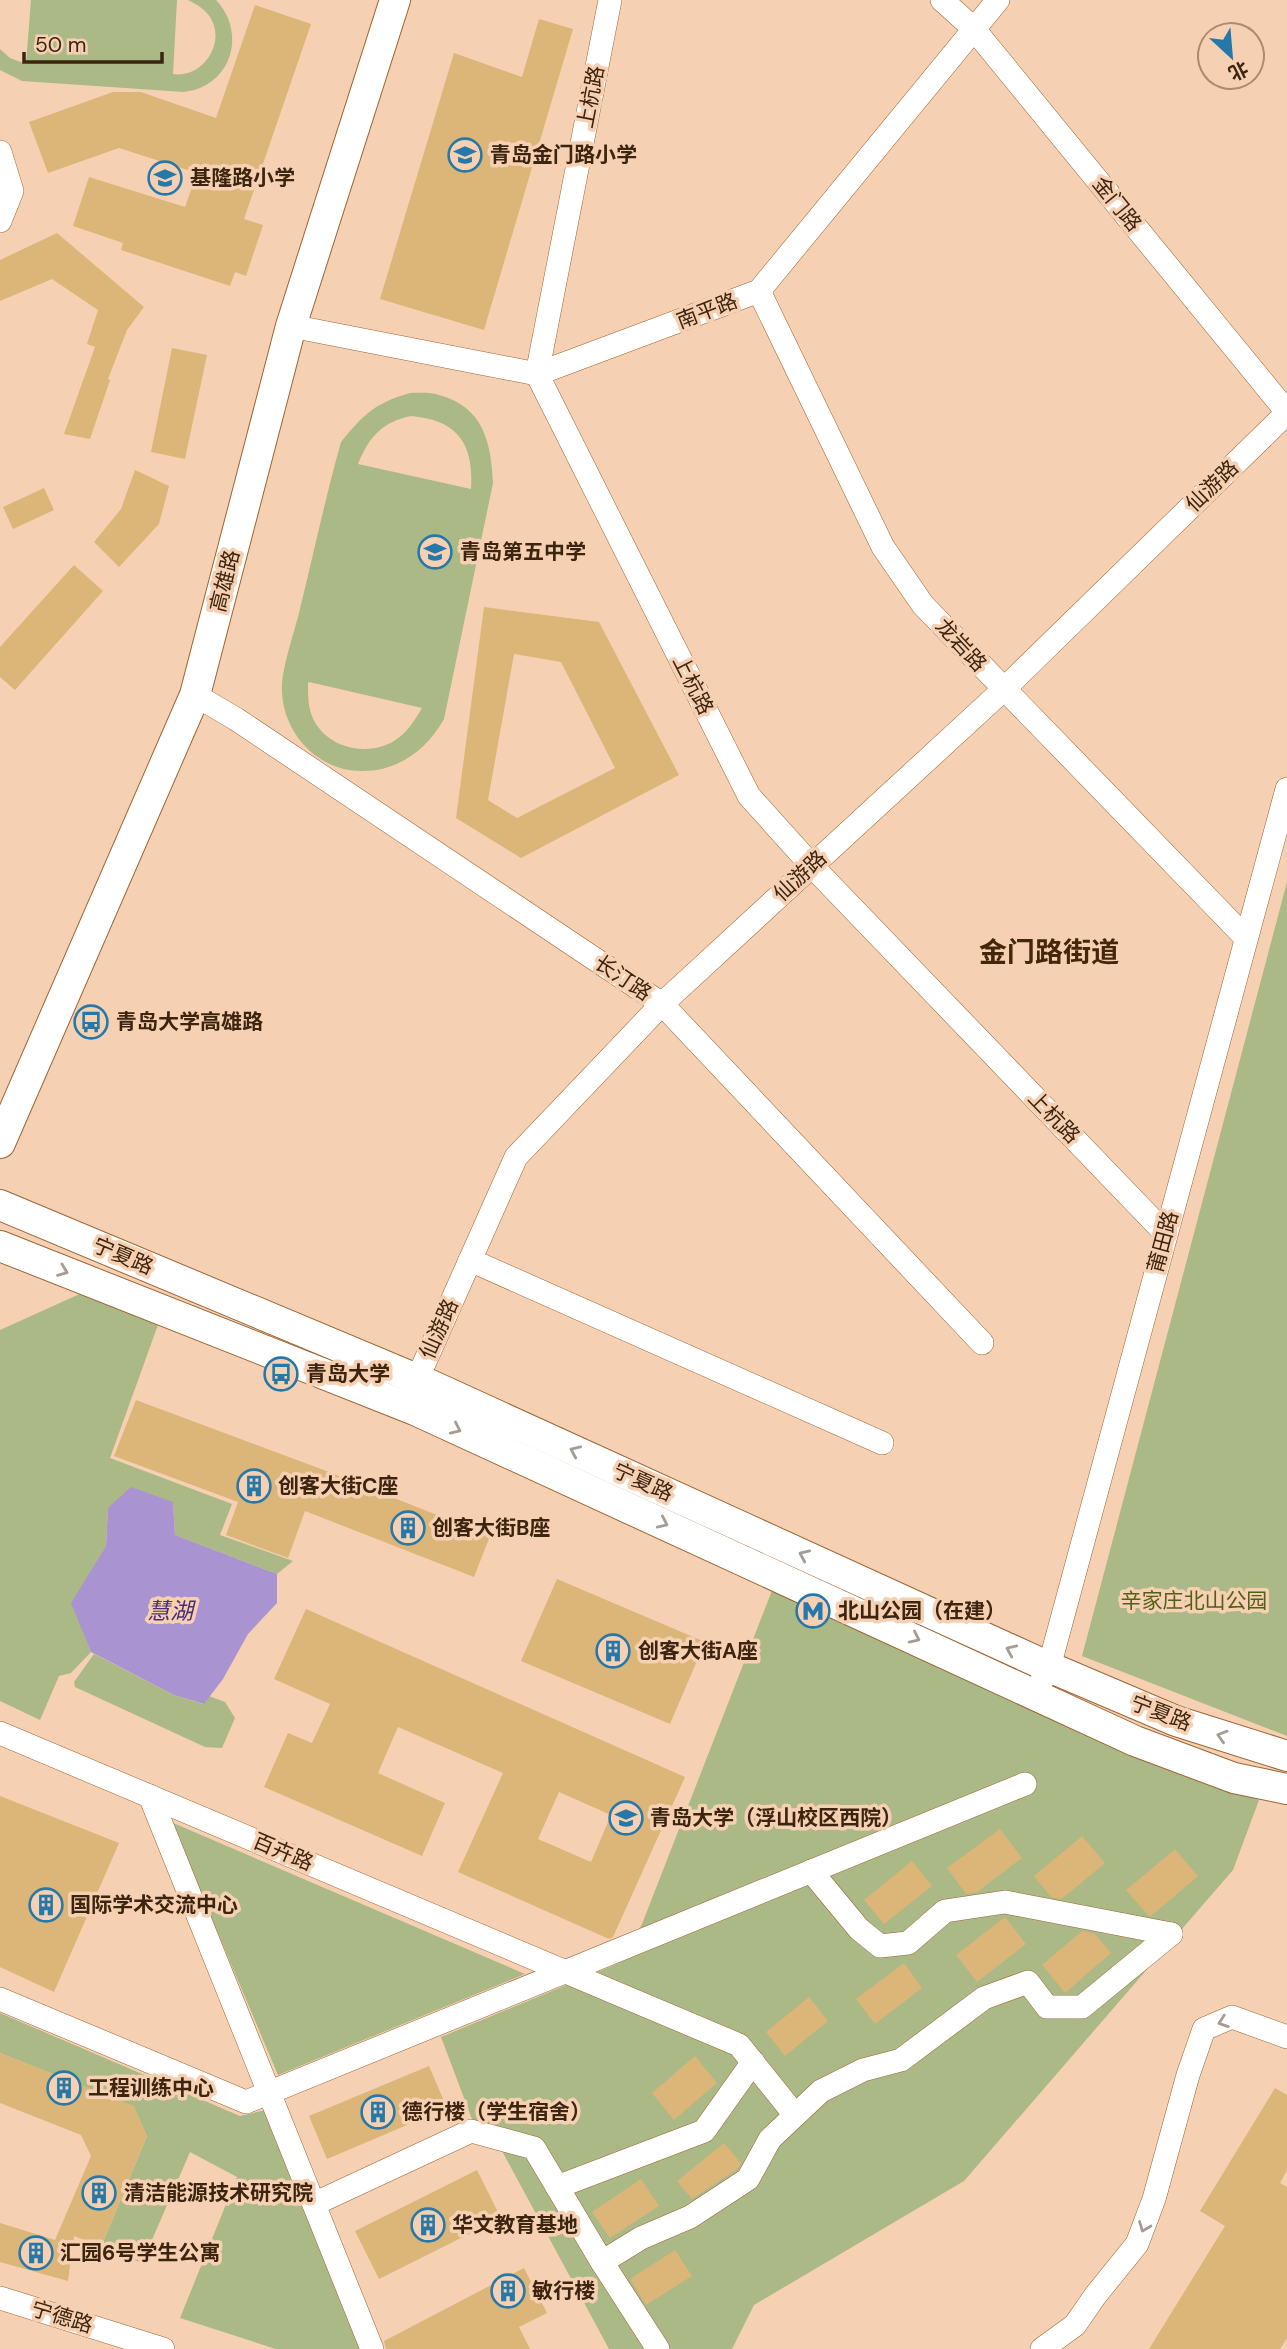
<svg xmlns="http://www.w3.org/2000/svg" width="1287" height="2349" font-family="'DM Sans','Noto Sans SC',sans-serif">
<rect width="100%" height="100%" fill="#f6d0b2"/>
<g fill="#abb986" fill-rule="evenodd">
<path d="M31,0H177L173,74C202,79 227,43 210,17C205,9 196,4 188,0H216C242,27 237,72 200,88C196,90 189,91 184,92L22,81L0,70V49L10,58L26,64Z"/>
<path d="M410,393C419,393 430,392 439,395C484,407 491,443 493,483L444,719C427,749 399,771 363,771C317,772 280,731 282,685C283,665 294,633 299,613C313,556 325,499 341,442C364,414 375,403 410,393ZM411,416C457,420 474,443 471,489L358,464C369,437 382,422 411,416ZM308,683L309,682L422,708C415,720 407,733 394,741C362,760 315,744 309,705C308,698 308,690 308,683Z"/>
<path d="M1287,882V1736L1082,1656Z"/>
<path d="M84,1292L159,1322L110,1458L232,1504L220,1535L293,1561L277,1574L175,1535L173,1502L108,1508L106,1546L72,1603L91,1652L71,1673L59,1676L40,1720L0,1701V1330Z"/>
<path d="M773,1588L1259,1800L1233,1870L964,2181L754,2305L732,2349H609L488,2125L473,2122L441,2037L619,1963L642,1924Z"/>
<path d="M94,1654L174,1695L203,1704L209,1696L225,1702L235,1718L222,1748L205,1747L75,1687L74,1682Z"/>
<path d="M171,1822L525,1974L278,2075Z"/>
<path d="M0,2013L240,2116L265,2110L361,2349H276L180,2318L237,2177L190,2152L142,2263L101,2247L147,2136L133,2106L0,2053Z"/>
</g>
<path fill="#a993d0" d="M131,1487L173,1502L175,1535L277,1574V1603L248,1634L223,1679L204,1704L174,1695L91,1652L71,1603L106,1546L108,1508Z"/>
<g fill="#dbb678" fill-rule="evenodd">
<path d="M255,5L311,24L244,219L263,225L246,276L235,272L230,286L121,250L123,243L73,226L89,177L185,207L197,173L119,148L48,173L29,122L113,92H141L216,118Z"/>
<path d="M539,19L573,29L484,330L380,299L454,53L522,77Z"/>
<path d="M57,233L144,307L127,330L108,379L110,380L90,439L64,434L95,347L87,344L98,310L52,279L0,301V260Z"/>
<path d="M172,348L207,355L185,459L151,452Z"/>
<path d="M135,470L169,486L159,524L119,567L94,542L121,509Z"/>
<path d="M44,488L54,510L13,529L3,507Z"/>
<path d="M74,565L103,591L15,690L0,677V647Z"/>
<path d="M484,607L599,622L679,775L521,858L456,818ZM514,654L561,662L615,768L517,818L488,800Z"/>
<path d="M136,1400L321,1469L490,1536L474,1577L305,1511L288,1558L226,1535L238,1502L114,1456Z"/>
<path d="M557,1579L705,1642L670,1724L521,1661Z"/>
<path d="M306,1609L685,1777L613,1937L609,1939L458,1872L503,1773L398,1727L378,1773L445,1803L422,1856L264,1787L288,1733L312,1743L330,1704L274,1679ZM559,1792L611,1815L591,1862L538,1839Z"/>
<path d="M0,1796L119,1843L54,1992L0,1967Z"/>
<path d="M1000,1829L1022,1858L977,1892L966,1894L947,1868Z"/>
<path d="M1082,1836L1105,1863L1062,1899L1051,1897L1034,1876Z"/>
<path d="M1175,1849L1198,1876L1151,1916L1148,1915L1126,1890Z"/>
<path d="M912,1861L932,1886L884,1924L864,1900Z"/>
<path d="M1005,1917L1026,1944L977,1982L956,1955Z"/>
<path d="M1082,1931L1095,1934L1111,1953L1065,1993L1042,1965Z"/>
<path d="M904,1963L922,1988L875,2024L856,1999Z"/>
<path d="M809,1997L828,2021L785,2056L766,2032Z"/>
<path d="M0,2053L134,2106L147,2136L101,2247L74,2236L68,2281L0,2262V2223L55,2240L91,2156L81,2135L0,2103Z"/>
<path d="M695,2056L717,2083L674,2120L652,2093Z"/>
<path d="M429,2066L447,2108L327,2159L309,2116Z"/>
<path d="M1275,2088L1287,2095V2170L1280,2183L1287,2187V2338L1280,2349H1149L1225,2226L1200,2211Z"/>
<path d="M724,2143L741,2163L737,2169L692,2199L677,2181Z"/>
<path d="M477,2170L501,2218L379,2279L355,2231Z"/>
<path d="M641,2179L659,2206L610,2238L592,2212Z"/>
<path d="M675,2250L692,2276L646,2305L630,2279Z"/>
<path d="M524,2268L547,2313L519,2327L530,2349H386L384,2341Z"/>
</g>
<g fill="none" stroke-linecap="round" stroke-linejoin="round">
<defs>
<g id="minor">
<path d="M610,0L537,374L749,796L812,866L1165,1233"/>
<path d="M942,0L973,28L1287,412"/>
<path d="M0,152L12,191L0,221"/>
<path d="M759,291L883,547L923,605L1246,938"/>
<path d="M291,326L537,374L759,291L998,0"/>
<path d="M195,695L236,719L662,1004L982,1343"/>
<path d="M470,1260L882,1443"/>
<path d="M411,1393L516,1157L662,1004L1003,690L1287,413"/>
<path d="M1042,1680L1049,1667L1287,789"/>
<path d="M0,1733L739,2045L795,2115"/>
<path d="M150,1796L372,2349"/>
<path d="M811,1871L859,1929L880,1946L908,1943L945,1911L1005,1902L1171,1934"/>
<path d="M0,1999L246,2102L1025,1784"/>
<path d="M557,2187L704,2131L753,2062"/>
<path d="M314,2204L471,2131L534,2148L602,2262L658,2349"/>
<path d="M602,2262L641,2238L690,2217L748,2179L770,2139L821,2091L863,2070L901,2060L984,1998L1028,1982L1047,2007H1082L1171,1934"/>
<path d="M0,2298L163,2349"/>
<path d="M1042,2349L1075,2325L1095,2296L1137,2244L1154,2199L1188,2075L1204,2029L1232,2017L1287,2037"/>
</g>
<g id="major">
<path d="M0,1143L195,695L291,326L395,0"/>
<path d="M0,1205L426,1383L1049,1667L1176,1721L1287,1756"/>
<path d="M0,1246L415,1410L1135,1741L1234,1778L1287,1789"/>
</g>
</defs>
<use href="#minor" stroke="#9c6432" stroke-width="24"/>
<use href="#major" stroke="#9c6432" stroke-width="32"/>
<use href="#minor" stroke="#fff" stroke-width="23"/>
<use href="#major" stroke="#fff" stroke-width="30"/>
</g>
<defs><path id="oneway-chevron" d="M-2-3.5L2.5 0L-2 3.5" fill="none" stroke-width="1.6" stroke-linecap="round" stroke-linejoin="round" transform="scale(1.75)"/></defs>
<g stroke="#a79c93">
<use href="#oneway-chevron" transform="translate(63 1271) rotate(21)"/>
<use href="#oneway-chevron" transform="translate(456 1429) rotate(25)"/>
<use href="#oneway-chevron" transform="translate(575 1451) rotate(-156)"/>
<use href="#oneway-chevron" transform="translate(663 1523) rotate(25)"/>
<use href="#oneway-chevron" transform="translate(804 1555) rotate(-156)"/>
<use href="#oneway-chevron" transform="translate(915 1638) rotate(25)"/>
<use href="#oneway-chevron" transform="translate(1011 1650) rotate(-156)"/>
<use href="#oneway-chevron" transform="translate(1222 1736) rotate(-163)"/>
<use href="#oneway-chevron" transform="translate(1223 2022) rotate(161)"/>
<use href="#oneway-chevron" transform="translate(1144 2227) rotate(111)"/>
</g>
<defs>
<symbol id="school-ring" viewBox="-11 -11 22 22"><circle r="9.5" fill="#f6d0b2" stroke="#2678a9" stroke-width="1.5"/><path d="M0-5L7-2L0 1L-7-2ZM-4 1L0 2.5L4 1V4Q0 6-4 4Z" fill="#2678a9"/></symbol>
<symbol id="bus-ring" viewBox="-11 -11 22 22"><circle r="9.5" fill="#f6d0b2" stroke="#2678a9" stroke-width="1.5"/><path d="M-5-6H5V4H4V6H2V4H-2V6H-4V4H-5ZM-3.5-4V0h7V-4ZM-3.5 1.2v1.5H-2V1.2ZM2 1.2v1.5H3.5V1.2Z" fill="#2678a9"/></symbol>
<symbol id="building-ring" viewBox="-11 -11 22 22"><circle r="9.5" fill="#f6d0b2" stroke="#2678a9" stroke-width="1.5"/><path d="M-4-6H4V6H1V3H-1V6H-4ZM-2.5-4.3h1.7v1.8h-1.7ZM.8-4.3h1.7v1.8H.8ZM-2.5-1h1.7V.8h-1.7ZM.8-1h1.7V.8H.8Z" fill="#2678a9"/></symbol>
<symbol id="metro-ring" viewBox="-11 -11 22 22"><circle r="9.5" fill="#f6d0b2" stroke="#2678a9" stroke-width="1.5"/><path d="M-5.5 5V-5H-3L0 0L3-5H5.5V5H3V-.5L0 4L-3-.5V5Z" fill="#2678a9"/></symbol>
<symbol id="university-ring" viewBox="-11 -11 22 22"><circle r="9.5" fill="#f6d0b2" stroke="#2678a9" stroke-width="1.5"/><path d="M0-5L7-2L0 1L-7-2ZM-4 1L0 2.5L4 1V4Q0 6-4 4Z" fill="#2678a9"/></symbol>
</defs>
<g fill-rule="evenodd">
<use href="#school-ring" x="446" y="136" width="38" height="38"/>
<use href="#school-ring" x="146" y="159" width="38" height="38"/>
<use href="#school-ring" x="416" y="533" width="38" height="38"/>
<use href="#bus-ring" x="72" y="1003" width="38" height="38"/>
<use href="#bus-ring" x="262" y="1355" width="38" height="38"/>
<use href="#building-ring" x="235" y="1467" width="38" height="38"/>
<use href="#building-ring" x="389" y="1509" width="38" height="38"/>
<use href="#metro-ring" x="794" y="1592" width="38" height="38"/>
<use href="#building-ring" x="594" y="1632" width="38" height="38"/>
<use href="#university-ring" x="607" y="1799" width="38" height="38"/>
<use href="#building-ring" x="27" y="1886" width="38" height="38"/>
<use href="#building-ring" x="45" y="2069" width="38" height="38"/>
<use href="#building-ring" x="359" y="2093" width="38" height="38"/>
<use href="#building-ring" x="80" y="2174" width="38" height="38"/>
<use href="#building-ring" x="409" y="2206" width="38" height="38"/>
<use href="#building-ring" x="17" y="2234" width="38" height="38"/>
<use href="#building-ring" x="489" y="2272" width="38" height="38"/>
</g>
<g text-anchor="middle" stroke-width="7" stroke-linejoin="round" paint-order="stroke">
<g font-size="21" fill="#3c240f" stroke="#f6d0b2">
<text transform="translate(591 97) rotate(-79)" y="7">上杭路</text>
<text transform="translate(1117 204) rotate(51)" y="7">金门路</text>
<text transform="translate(707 311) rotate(-21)" y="7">南平路</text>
<text transform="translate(1212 486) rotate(-44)" y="7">仙游路</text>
<text transform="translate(225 581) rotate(-76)" y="7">高雄路</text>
<text transform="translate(961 645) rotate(47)" y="7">龙岩路</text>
<text transform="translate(693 685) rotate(63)" y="7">上杭路</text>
<text transform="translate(800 876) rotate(-43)" y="7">仙游路</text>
<text transform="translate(623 978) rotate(34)" y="7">长汀路</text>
<text transform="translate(1054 1117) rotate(46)" y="7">上杭路</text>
<text transform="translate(1163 1242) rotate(-75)" y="7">莆田路</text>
<text transform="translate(123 1256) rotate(23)" y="7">宁夏路</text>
<text transform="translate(439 1329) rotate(-66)" y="7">仙游路</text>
<text transform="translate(643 1482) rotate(24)" y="7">宁夏路</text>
<text transform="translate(1161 1713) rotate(21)" y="7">宁夏路</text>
<text transform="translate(283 1852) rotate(23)" y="7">百卉路</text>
<text transform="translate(62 2317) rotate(17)" y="7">宁德路</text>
</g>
<g font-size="21" font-weight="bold" fill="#3c240f" stroke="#f6d0b2" text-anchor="start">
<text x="490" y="162">青岛金门路小学</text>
<text x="190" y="185">基隆路小学</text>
<text x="460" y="559">青岛第五中学</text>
<text x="116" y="1029">青岛大学高雄路</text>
<text x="306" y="1381">青岛大学</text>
<text x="278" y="1493">创客大街C座</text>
<text x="432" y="1535">创客大街B座</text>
<text x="838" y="1618">北山公园（在建）</text>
<text x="638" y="1658">创客大街A座</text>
<text x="650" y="1825">青岛大学（浮山校区西院）</text>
<text x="70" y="1912">国际学术交流中心</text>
<text x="88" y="2095">工程训练中心</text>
<text x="402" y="2119">德行楼（学生宿舍）</text>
<text x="124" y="2200">清洁能源技术研究院</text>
<text x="452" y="2232">华文教育基地</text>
<text x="60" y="2260">汇园6号学生公寓</text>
<text x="532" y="2298">敏行楼</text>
</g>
<g font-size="21" fill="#515f17" stroke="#f6d0b2">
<text x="1194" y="1608">辛家庄北山公园</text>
</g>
<g font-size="23" font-style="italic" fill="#4b2c75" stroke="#f6d0b2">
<text x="170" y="1619">慧湖</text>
</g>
<g font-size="28" font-weight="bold" fill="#44270b" stroke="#f6d0b2">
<text x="1049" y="962">金门路街道</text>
</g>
</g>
<g transform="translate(1231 56) rotate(154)"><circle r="33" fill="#f6d0b2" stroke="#ac8b71" stroke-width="2"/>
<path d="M0-5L12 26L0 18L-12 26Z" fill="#2678a9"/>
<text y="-10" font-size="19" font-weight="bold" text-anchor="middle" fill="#3c240f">北</text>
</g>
<path d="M24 52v10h138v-10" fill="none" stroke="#3c240f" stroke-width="3.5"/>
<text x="35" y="52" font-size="21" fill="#3c240f" stroke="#f6d0b2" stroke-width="5" paint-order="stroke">50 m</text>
</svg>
